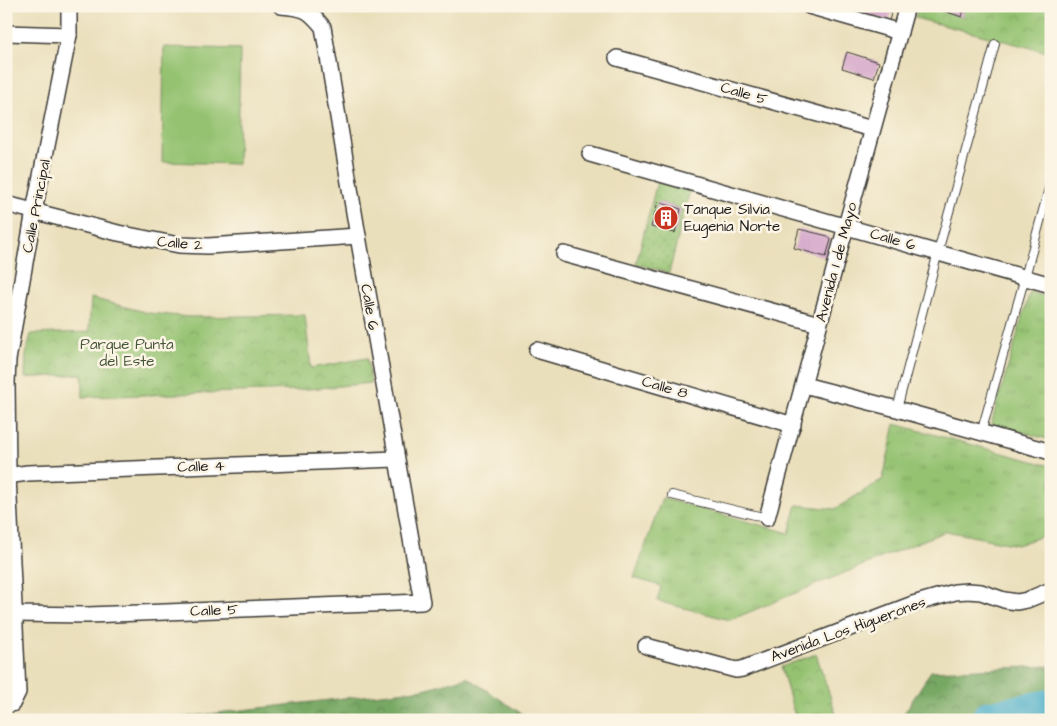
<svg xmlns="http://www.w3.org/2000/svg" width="1057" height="726" font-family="'Architects Daughter',sans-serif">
<defs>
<pattern id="grass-tufts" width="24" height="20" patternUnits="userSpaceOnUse" patternTransform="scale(1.25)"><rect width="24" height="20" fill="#94c271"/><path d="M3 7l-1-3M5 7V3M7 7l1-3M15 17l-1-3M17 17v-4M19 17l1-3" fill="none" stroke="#7fa661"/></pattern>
<pattern id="forest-crowns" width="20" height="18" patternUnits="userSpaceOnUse" patternTransform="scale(1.25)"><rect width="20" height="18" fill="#77a863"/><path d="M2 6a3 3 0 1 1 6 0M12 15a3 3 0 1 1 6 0" fill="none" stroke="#618851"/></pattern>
<pattern id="park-crowns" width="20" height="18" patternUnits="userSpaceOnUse" patternTransform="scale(1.25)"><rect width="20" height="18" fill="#94c271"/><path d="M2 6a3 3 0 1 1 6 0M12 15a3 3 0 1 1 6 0" fill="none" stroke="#7fa661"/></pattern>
<pattern id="garden-dots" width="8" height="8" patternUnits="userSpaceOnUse" patternTransform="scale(1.25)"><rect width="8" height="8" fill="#94c271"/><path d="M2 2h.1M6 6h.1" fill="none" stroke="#7fa661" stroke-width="1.8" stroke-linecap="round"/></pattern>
</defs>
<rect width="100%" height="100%" fill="#fcf5e5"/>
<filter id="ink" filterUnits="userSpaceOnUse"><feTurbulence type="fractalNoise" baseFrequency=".02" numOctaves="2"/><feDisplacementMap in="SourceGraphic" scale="10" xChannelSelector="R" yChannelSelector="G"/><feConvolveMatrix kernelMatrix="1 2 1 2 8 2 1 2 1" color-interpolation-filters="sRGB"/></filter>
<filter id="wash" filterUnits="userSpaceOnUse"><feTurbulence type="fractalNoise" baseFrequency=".0096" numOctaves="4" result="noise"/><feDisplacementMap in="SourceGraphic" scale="20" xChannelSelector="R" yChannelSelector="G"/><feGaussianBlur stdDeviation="1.12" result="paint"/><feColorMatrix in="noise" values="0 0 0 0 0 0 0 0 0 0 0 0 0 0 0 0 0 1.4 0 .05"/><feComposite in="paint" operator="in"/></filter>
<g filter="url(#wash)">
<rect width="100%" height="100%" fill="#eadfbb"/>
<g fill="url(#grass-tufts)" stroke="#586f46">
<path d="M1030,292L1051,298V440L991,424Z"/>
<path d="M895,424L1051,466V533L1017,545L946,531L730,620L657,601L661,586L634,578L662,498L789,533L797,505L835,509L883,479Z"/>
</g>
<g fill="url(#forest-crowns)" stroke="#4a6240">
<path d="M1051,666V720H900L931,671Z"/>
<path d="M467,677L531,720H157L424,689Z"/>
</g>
<g fill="url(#park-crowns)" stroke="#586f46">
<path d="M918,6H927L962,17L965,6H1051V53L915,18Z"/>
<path d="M91,298L149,313L189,317L305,315L311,368L367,358L371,383L298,390L83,397L82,374L25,378L26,355L31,334L89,332Z"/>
<path d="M816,654L838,720H796L781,667Z"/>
</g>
<path fill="url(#garden-dots)" stroke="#586f46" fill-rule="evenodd" d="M657,182L690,191L669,273L636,264ZM658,202L681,209L675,232Z"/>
<path fill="#94c271" stroke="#586f46" d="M164,47L240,49L238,164L162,162Z"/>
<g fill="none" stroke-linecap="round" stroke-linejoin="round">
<path stroke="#4aadc9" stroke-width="31" d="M986,720L988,716L1047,705L1051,707"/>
</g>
<g id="blocks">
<g fill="#d4a6ca">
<path d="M860,6H893L889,21L858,12Z"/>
<path d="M929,6H965L962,17Z"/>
<path d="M847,52L879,62L874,78L842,68Z"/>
<path d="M658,202L681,209L675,233L651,227Z"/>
<path d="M799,229L828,236L831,240L826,257L794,248Z"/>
</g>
</g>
</g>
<g filter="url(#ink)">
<use href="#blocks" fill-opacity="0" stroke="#3b3934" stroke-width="1"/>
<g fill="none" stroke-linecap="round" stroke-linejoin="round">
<defs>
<g id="lane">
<path d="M897,409L938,252L995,44"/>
<path d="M981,433L1025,277L1051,181"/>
<path d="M672,495L767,518"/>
</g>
<g id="street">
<path d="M809,6L900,32"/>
<path d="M6,33L69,35"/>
<path d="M617,58L872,129"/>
<path d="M590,154L1051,285"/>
<path d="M6,204L118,233L179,245L208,246L358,236"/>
<path d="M564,254L819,324"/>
<path d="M537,350L793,425"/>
<path d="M804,385L897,409L1051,452"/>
<path d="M6,476L28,473L396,459"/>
<path d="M767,518L846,226L907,6"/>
<path d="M6,612L14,614L88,615L422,602L358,236L323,27C308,9 305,8 281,6"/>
<path d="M646,646L736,670L742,669L913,604L955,592L968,591L981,592L1004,600L1017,602L1027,600L1051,590"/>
<path d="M12,704L18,692L8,476L7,382L8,360L34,211L69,35V6"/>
</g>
</defs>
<use href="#lane" stroke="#3b3934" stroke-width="10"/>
<use href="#street" stroke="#3b3934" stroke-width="18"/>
<use href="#lane" stroke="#fff" stroke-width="8"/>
<use href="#street" stroke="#fff" stroke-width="15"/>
</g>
</g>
<defs>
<symbol id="building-disc" viewBox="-11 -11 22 22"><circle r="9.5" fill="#c8321e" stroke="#fcf5e5"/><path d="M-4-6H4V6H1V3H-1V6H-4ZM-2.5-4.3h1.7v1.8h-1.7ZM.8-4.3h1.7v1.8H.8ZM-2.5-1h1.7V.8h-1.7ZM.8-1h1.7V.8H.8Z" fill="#fff"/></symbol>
</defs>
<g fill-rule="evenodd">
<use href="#building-disc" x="652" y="204" width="28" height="28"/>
</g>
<g text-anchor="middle" stroke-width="5" stroke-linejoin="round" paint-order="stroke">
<g font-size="15" fill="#1c1c1c" stroke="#fcf5e5">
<text transform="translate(744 93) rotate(16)" y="5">Calle 5</text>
<text transform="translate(36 206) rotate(-79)" y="5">Calle Principal</text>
<text transform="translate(893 239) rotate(16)" y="5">Calle 6</text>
<text transform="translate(180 243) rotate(5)" y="5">Calle 2</text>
<text transform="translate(836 262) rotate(-75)" y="5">Avenida 1 de Mayo</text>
<text transform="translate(370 307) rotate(80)" y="5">Calle 6</text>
<text transform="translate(665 387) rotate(16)" y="5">Calle 8</text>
<text transform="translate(201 466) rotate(-2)" y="5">Calle 4</text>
<text transform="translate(214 610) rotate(-2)" y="5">Calle 5</text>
<text transform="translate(848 629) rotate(-20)" y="5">Avenida Los Higuerones</text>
</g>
<g font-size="15" fill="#1c1c1c" stroke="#fcf5e5" text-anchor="start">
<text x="684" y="214">Tanque Silvia<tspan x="684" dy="17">Eugenia Norte</tspan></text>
</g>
<g font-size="15" fill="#46563a" stroke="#fcf5e5">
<text x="127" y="349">Parque Punta<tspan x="127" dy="17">del Este</tspan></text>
</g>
</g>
<rect width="1057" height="726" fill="none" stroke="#fcf5e5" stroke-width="25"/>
</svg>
